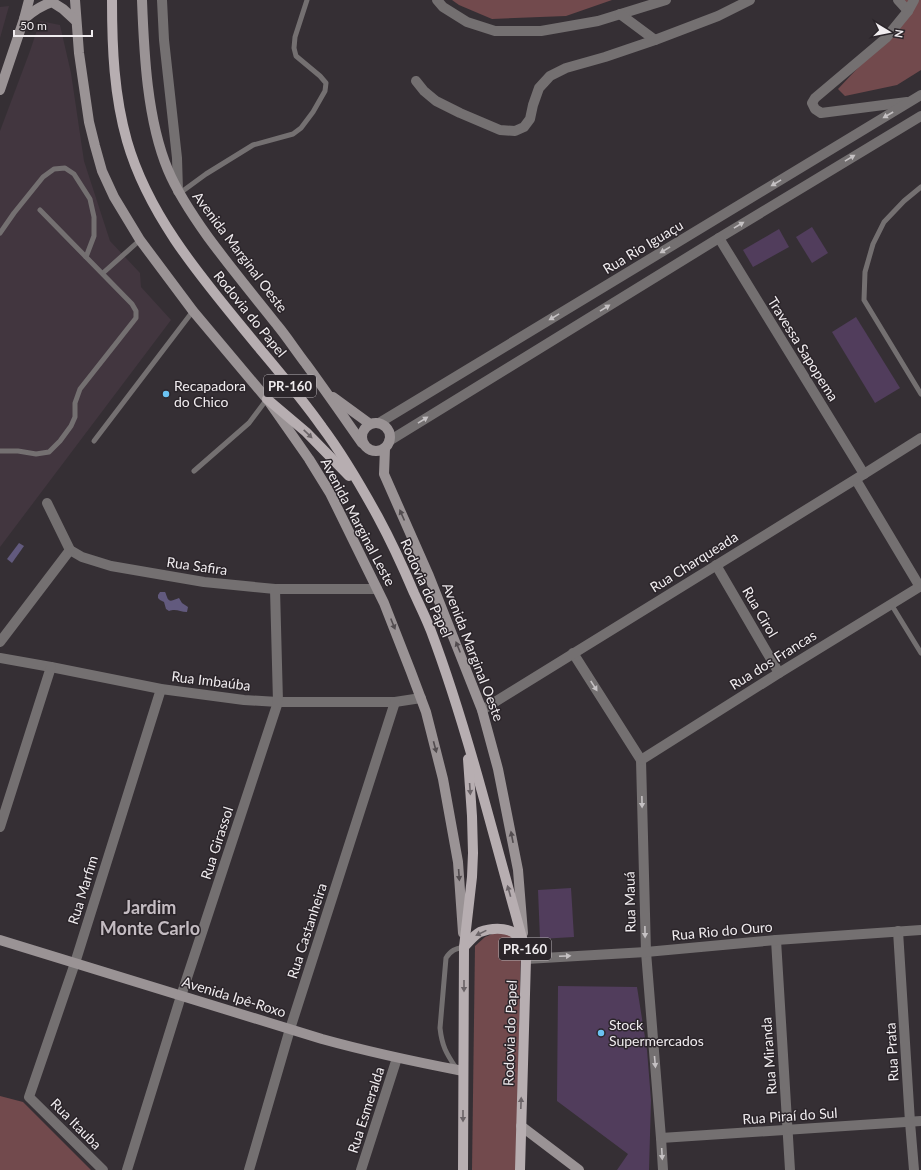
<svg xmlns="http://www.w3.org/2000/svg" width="921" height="1170" font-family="Lato,sans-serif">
<rect width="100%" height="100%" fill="#352f34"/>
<g fill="#42363f">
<path d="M9,6L0,38V7Z"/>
<path d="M40,21L60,25L71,73L84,161L110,241L140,273L141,287L171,320L0,547V131L30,51Z"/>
</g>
<g fill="#724a4d">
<path d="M452,0H612L566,16L492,19L459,5Z"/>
<path d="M898,0H921V70L897,85L845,96L838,89L886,38L908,11Z"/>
<path d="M497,932L510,934L521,941L516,1170H472L475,946L485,937Z"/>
<path d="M0,1096L23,1102L91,1170H0Z"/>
</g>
<g fill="#625a7e">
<path d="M19,543L24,546L12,563L7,559Z"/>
<path d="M160,592H165C166,593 166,595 167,597C169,604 175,599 179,598L182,603L188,607L187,612C180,612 176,608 169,611L166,609L164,602L160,600L158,598V595Z"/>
</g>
<g fill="#513d5c">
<path d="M812,227L828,253L812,263L796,237Z"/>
<path d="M779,229L789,247L753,267L743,250Z"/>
<path d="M856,317L900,388L875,403L832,332Z"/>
<path d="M571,888L574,937L540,939L538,890Z"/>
<path d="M558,986L637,987L647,1050L651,1100L649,1170H617L628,1154L557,1101Z"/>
</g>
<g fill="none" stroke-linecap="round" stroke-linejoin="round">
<g stroke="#747071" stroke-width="5">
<path d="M921,187L904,201L884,222L873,244L865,272L864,300L921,394"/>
<path d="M180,193L206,174L253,145L293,134L301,128L313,112L325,91L326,83L320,76L296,56L294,48L295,37L307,0"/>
<path d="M0,233L14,213L43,177L54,169L65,168L74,174L90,199L94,217V236L86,257"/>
<path d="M103,273L140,240"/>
<path d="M94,441L193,311"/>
<path d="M0,451H18L36,454L49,452L60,441L71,426L75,417V403L80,389L136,318V311L132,304L40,210"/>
<path d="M194,471L249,423L267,399"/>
<path d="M891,604L921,653"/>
<path d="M456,1068C446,1053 442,1046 440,1028L446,958C451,950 455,949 464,947"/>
</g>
<g stroke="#747071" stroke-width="10">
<path d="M162,0L164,40L177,158L178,191"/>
<path d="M437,0L443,7L467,22L495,31H541L598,21L666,0"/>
<path d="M898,0L908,11"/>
<path d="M620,14L655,40"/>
<path d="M416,81L424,91L436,101L460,113L500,130L515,131L524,127L530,119L533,105L539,88L550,76L566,68L605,57L655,40L718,16L750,0"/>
<path d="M907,102L821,113L815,109L812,103L815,98L886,38L908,11L914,0"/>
<path d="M719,238L864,474"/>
<path d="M379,423L921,95"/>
<path d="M389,441L719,238L921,116"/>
<path d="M856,480L920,587"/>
<path d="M47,503L70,550L82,557L111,566L204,582L275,589H377"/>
<path d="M716,565L779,673"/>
<path d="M0,642L70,550"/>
<path d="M573,653L641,760L646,952L661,1138L663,1170"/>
<path d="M0,658L51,667L161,689L244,700L278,702H395L421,698"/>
<path d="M482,710L864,474L921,438"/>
<path d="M641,760L779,673L921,586"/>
<path d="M0,827L51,667"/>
<path d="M898,931L910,1122L914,1170"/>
<path d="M776,940L790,1170"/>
<path d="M526,959L646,952L776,940L921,930"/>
<path d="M661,1138L921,1121"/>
<path d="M103,1170L29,1097L75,963L161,689"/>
<path d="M127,1170L181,996L278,702L275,589"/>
<path d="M249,1170L290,1029L395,702"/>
<path d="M361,1170L397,1058"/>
</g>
<g stroke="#9a9395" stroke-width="10">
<path d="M75,0L79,53L89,122L95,146L102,171L114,197L140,240L193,311L267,399L309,459L330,493L384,603L411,672L426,712L443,779L458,862L463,933"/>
<path d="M142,0C144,53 147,120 168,170C178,194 193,216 208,237C230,267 254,296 277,325C287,337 296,351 306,364C325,390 343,416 362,443"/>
<path d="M24,19C33,11 40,6 52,2L63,9L76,21"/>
<path d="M0,90L24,19L29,0"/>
<path d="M333,397L370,424"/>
<circle cx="376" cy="437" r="14"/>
<path d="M385,448L384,474L429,576L482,710L498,769L518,870L523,933"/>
<path d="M0,940L322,1039C369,1052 416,1062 463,1071"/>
<path d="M521,1126L579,1170"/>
</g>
<g stroke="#b7aeb1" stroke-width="10">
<path d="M112,0C112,48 114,95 127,141C150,221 208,285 260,349C281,374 303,400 322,427C343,455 361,486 378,517C391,541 403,567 414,593C420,606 426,618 431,631C451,684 467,738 482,792C496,843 510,894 524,945L526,959L520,1170"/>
<path d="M267,399L306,432L349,476"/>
<path d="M464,947C469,942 474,935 480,932C490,928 505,927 514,933C517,936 520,940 522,943"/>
<path d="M463,1170L464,947L472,877L473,853L472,816L468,759"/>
</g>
</g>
<defs><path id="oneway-solid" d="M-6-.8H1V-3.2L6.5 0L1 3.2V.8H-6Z"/></defs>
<g fill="#c5c1c3">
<use href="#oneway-solid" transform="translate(888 115) rotate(150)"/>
<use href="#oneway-solid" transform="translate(850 158) rotate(-31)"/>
<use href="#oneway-solid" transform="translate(776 183) rotate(149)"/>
<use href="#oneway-solid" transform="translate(739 225) rotate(-31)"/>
<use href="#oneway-solid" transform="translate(665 250) rotate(149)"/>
<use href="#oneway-solid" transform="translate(605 308) rotate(-32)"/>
<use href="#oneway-solid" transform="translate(554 317) rotate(149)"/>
<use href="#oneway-solid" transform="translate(423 420) rotate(-32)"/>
<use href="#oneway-solid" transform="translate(594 686) rotate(57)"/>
<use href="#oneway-solid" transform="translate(642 802) rotate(89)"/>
<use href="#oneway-solid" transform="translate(645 932) rotate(89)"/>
<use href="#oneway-solid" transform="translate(565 956) rotate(-3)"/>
<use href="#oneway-solid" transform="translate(655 1062) rotate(85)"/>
<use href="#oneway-solid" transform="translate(662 1154) rotate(87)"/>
</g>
<g fill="#6a6367">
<use href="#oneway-solid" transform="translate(308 434) rotate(44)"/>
<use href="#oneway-solid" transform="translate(470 789) rotate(86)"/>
<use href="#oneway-solid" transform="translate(509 891) rotate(-106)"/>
<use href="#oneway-solid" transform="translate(481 933) rotate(154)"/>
<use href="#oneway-solid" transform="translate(464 986) rotate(90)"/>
<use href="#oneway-solid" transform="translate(521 1103) rotate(-88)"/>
<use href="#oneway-solid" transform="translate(463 1116) rotate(90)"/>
</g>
<g fill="#524c4f">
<use href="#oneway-solid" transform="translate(402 515) rotate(-114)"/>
<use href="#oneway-solid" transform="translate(393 624) rotate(68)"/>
<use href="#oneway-solid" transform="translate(458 647) rotate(-112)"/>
<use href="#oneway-solid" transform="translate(435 747) rotate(75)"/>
<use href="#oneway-solid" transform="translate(512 837) rotate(-101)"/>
<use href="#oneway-solid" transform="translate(459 875) rotate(86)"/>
</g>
<g fill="#6bc3f2" stroke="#2b252a" stroke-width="1.5">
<circle cx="166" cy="394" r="4"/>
<circle cx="601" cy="1033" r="4"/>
</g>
<g text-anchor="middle" stroke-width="3" stroke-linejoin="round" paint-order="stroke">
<g fill="#2b252a" stroke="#b5b0b4" stroke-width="1">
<rect x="264" y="375" width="52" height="22" rx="3"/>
<rect x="499" y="938" width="52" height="22" rx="3"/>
</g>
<g font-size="13" font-weight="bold" fill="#f0ecef">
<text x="290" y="391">PR-160</text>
<text x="525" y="954">PR-160</text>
</g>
<g font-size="14" fill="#f0ecef" stroke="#2b252a">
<text transform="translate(643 247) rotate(-31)" y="5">Rua Rio Iguaçu</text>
<text transform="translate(240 252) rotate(53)" y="5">Avenida Marginal Oeste</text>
<text transform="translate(250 314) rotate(51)" y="5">Rodovia do Papel</text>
<text transform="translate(803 349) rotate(58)" y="5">Travessa Sapopema</text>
<text transform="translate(358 522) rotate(62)" y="5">Avenida Marginal Leste</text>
<text transform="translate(694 562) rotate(-32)" y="5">Rua Charqueada</text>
<text transform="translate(197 566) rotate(8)" y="5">Rua Safira</text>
<text transform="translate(426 588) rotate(66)" y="5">Rodovia do Papel</text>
<text transform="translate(760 612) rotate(60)" y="5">Rua Cirol</text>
<text transform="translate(473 652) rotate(69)" y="5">Avenida Marginal Oeste</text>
<text transform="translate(773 660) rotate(-32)" y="5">Rua dos Francas</text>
<text transform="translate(211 681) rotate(7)" y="5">Rua Imbaúba</text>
<text transform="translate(217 843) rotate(-72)" y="5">Rua Girassol</text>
<text transform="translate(83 890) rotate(-73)" y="5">Rua Marfim</text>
<text transform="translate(630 902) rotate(-91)" y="5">Rua Mauá</text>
<text transform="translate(307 931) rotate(-72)" y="5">Rua Castanheira</text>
<text transform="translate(722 931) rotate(-5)" y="5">Rua Rio do Ouro</text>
<text transform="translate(234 997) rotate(17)" y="5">Avenida Ipê-Roxo</text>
<text transform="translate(510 1033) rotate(-88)" y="5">Rodovia do Papel</text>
<text transform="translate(892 1052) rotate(-93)" y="5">Rua Prata</text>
<text transform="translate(769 1056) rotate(-94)" y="5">Rua Miranda</text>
<text transform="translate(366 1110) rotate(-72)" y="5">Rua Esmeralda</text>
<text transform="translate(790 1116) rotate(-4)" y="5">Rua Piraí do Sul</text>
<text transform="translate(76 1124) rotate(45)" y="5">Rua Itauba</text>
</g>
<g font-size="14" fill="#f0ecef" stroke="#2b252a" text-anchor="start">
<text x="174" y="391">Recapadora<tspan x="174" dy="16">do Chico</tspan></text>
<text x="609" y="1030">Stock<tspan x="609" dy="16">Supermercados</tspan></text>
</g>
<g font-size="18" font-weight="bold" fill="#c4bcc2" stroke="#2b252a">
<text x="150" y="914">Jardim<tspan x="150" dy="21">Monte Carlo</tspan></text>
</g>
</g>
<g transform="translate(889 32) rotate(100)" stroke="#2b252a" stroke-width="3" paint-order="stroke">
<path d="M0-3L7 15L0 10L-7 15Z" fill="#f0ecef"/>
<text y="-6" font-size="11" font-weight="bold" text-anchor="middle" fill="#f0ecef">N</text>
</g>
<path d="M14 30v6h78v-6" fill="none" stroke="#f0ecef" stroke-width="2"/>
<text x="20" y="30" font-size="12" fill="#f0ecef" stroke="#2b252a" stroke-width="3" paint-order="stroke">50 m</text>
</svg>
